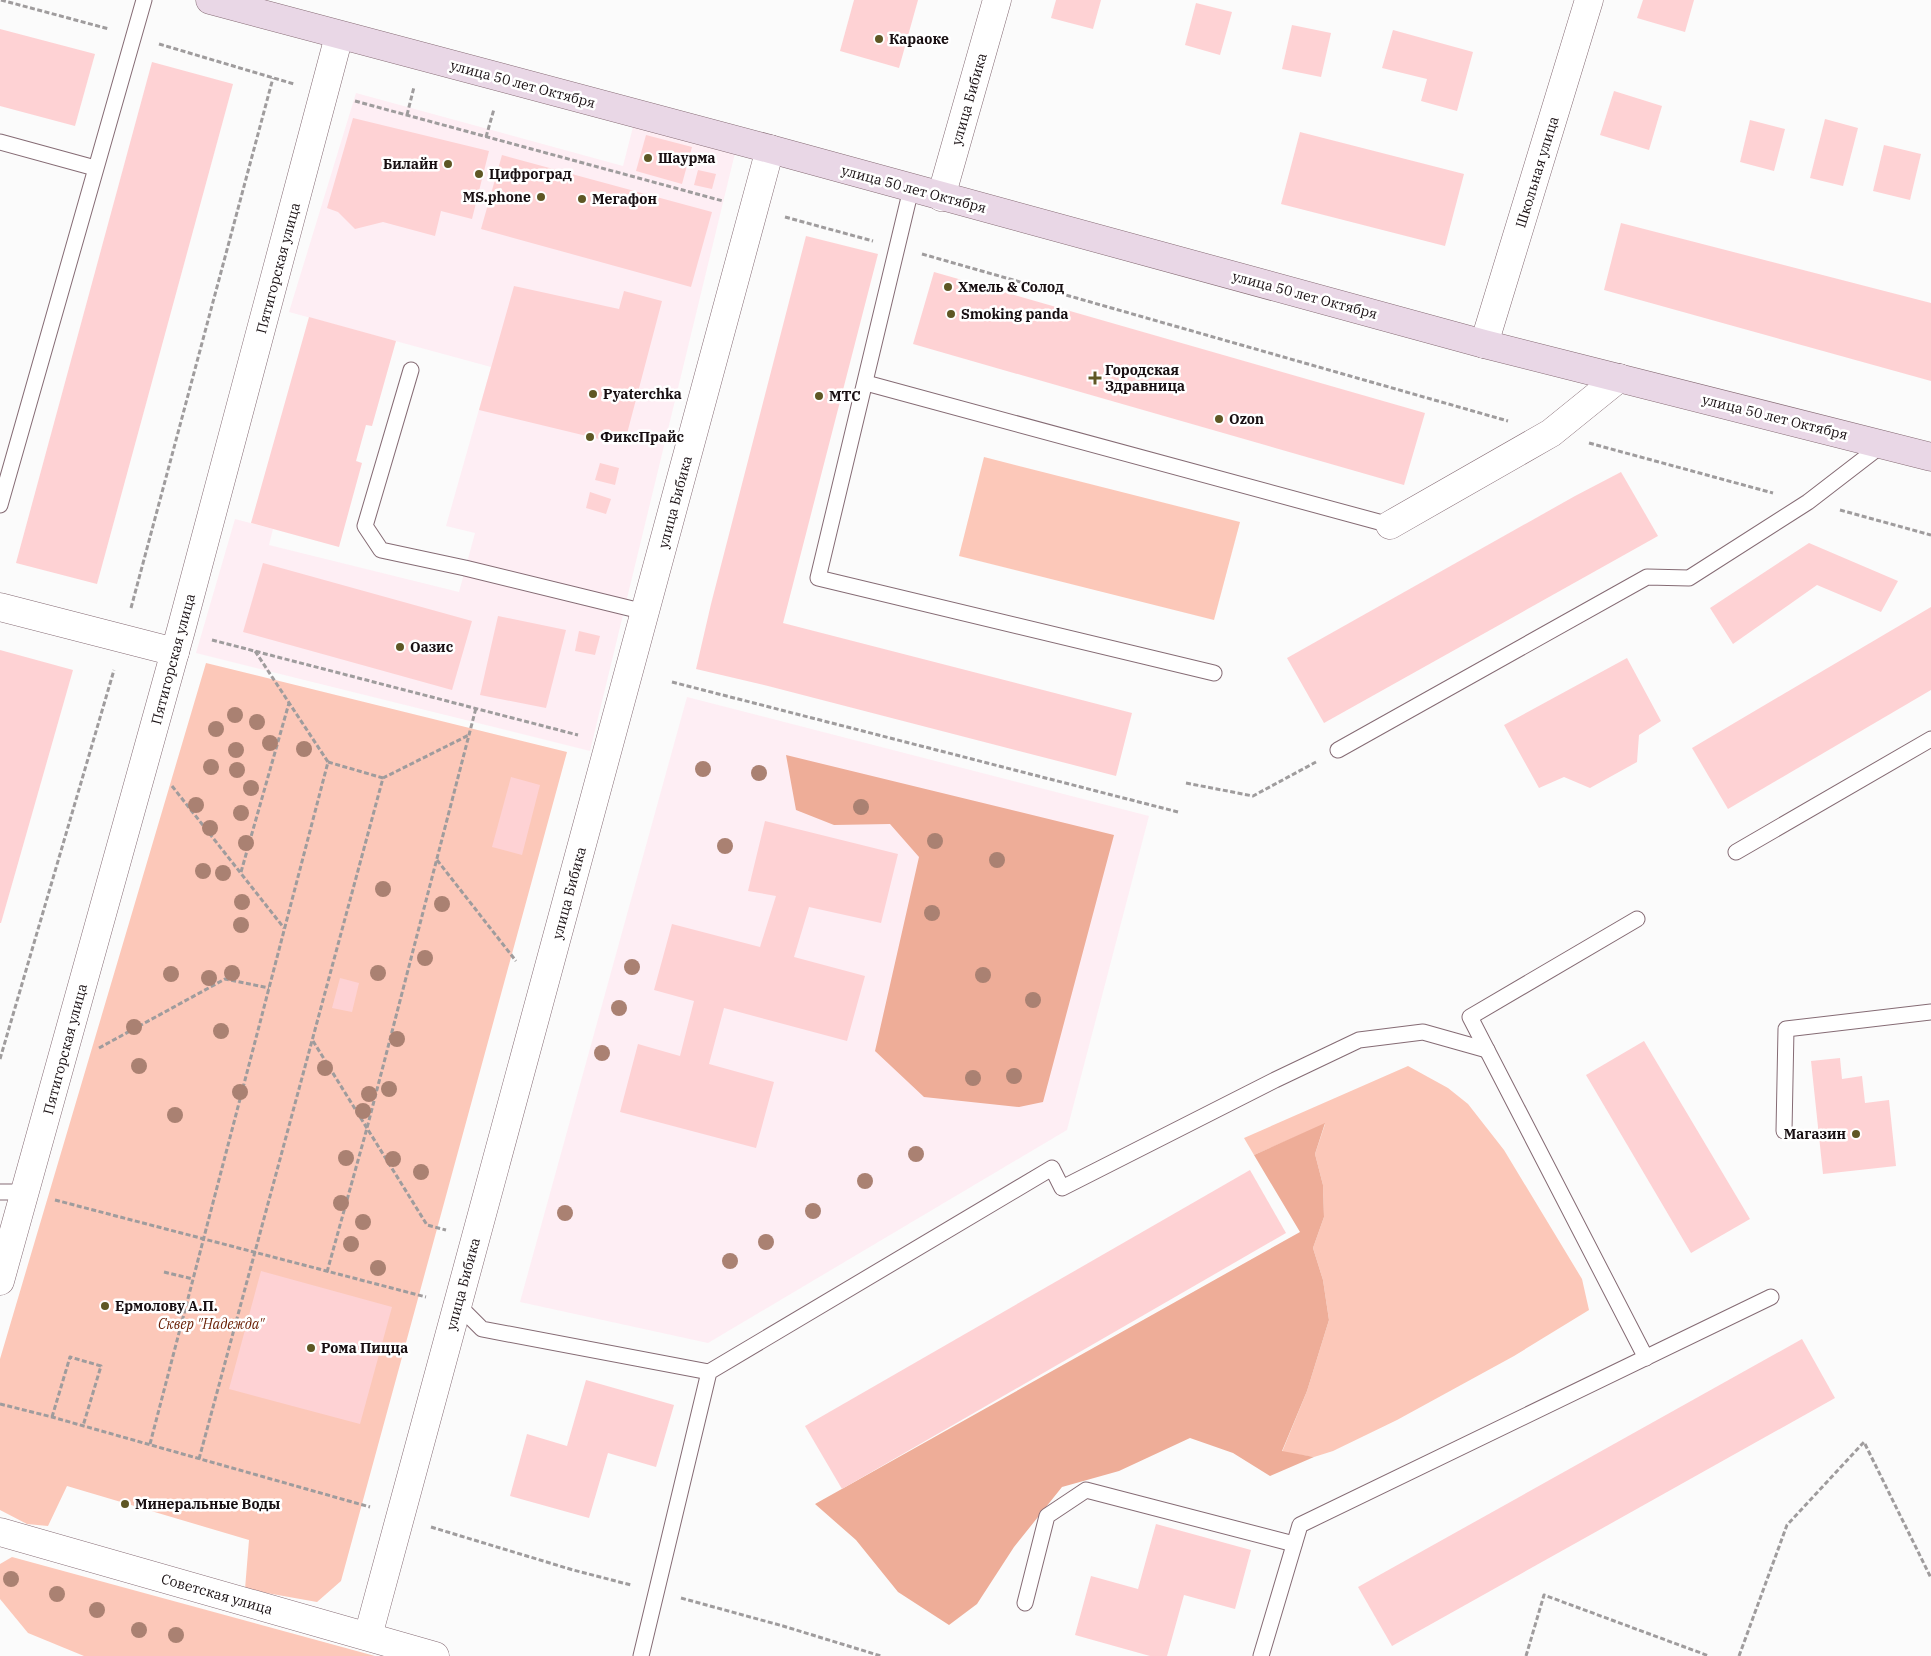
<svg xmlns="http://www.w3.org/2000/svg" width="1931" height="1656" font-family="'IBM Plex Serif',serif">
<rect width="100%" height="100%" fill="#fbfbfb"/>
<g fill="#feeef4">
<path d="M356,93L623,166L634,123L736,149L590,751L196,653L235,519L273,529L269,545L459,592L475,533L446,526L491,367L289,312Z"/>
<path d="M687,697L1149,816L1067,1130L708,1343L520,1302Z"/>
</g>
<g fill="#fcc8b9">
<path d="M984,457L1240,522L1214,620L959,556Z"/>
<path d="M206,663L567,752L341,1581L317,1602L245,1589L249,1540L67,1486L48,1526L27,1524L0,1510V1359Z"/>
<path d="M1408,1066L1448,1088L1468,1104L1504,1150L1582,1279L1589,1310L1514,1356L1397,1420L1333,1451L1314,1457L1282,1452L1307,1391L1329,1320L1323,1280L1313,1248L1324,1217L1323,1185L1315,1154L1325,1124L1254,1155L1244,1138Z"/>
<path d="M12,1557L375,1656H84L28,1633L0,1599V1564Z"/>
</g>
<g fill="#eead98">
<path d="M786,755L1114,835L1043,1102L1019,1107L924,1097L875,1051L919,857L890,824L834,825L796,810Z"/>
<path d="M1325,1123L1315,1154L1323,1185L1324,1217L1313,1248L1323,1280L1329,1320L1307,1391L1282,1451L1314,1457L1270,1476L1233,1453L1190,1438L1119,1471L1062,1487L1014,1547L977,1604L949,1625L898,1592L856,1540L815,1504L1300,1232L1254,1155Z"/>
</g>
<g fill="#fed2d4">
<path d="M854,0H918L899,68L840,51Z"/>
<path d="M1056,0H1101L1093,29L1051,18Z"/>
<path d="M1643,0H1694L1685,32L1637,18Z"/>
<path d="M1196,3L1232,12L1220,55L1185,45Z"/>
<path d="M1292,25L1331,33L1321,77L1282,69Z"/>
<path d="M0,29L95,54L75,126L0,106Z"/>
<path d="M1393,30L1473,52L1457,111L1421,101L1427,79L1382,68Z"/>
<path d="M152,62L233,84L97,584L16,563Z"/>
<path d="M1614,91L1662,106L1649,150L1600,135Z"/>
<path d="M353,118L489,151L472,219L441,211L435,236L383,222L355,229L338,212L327,208Z"/>
<path d="M1825,119L1858,128L1843,186L1810,178Z"/>
<path d="M1750,120L1785,129L1774,171L1740,162Z"/>
<path d="M1300,132L1464,174L1445,246L1281,204Z"/>
<path d="M646,135L692,147L682,184L636,171Z"/>
<path d="M1884,145L1921,154L1910,200L1873,191Z"/>
<path d="M502,155L712,212L691,287L481,229Z"/>
<path d="M698,170L716,174L712,189L694,185Z"/>
<path d="M1621,223L1931,303V381L1604,290Z"/>
<path d="M806,236L878,254L783,623L1132,713L1116,776L768,686L696,669L711,604Z"/>
<path d="M934,272L1425,413L1404,485L913,344Z"/>
<path d="M514,286L619,309L624,291L662,301L624,445L479,410Z"/>
<path d="M309,317L396,341L372,426L366,425L356,461L362,463L339,547L251,523Z"/>
<path d="M600,463L619,468L615,485L595,480Z"/>
<path d="M1621,472L1658,536L1324,723L1287,658L1575,496Z"/>
<path d="M590,492L611,499L606,514L586,508Z"/>
<path d="M1809,543L1898,581L1881,612L1817,585L1733,644L1710,608Z"/>
<path d="M263,563L472,621L452,690L243,632Z"/>
<path d="M1931,607V690L1728,809L1692,748Z"/>
<path d="M498,616L566,630L546,708L480,695Z"/>
<path d="M579,631L600,636L595,655L575,651Z"/>
<path d="M0,650L73,670L1,923H0Z"/>
<path d="M1627,658L1661,721L1639,735L1637,762L1590,788L1564,777L1539,788L1504,725Z"/>
<path d="M511,777L540,785L522,855L492,847Z"/>
<path d="M765,821L898,854L881,923L809,907L794,957L865,976L847,1041L724,1008L709,1064L774,1082L756,1148L620,1112L638,1044L680,1056L694,1001L654,990L672,924L760,947L776,896L748,891Z"/>
<path d="M340,978L359,983L352,1012L332,1008Z"/>
<path d="M1644,1041L1750,1219L1691,1253L1586,1075Z"/>
<path d="M1840,1058L1842,1079L1862,1076L1865,1103L1889,1100L1896,1166L1823,1174L1811,1061Z"/>
<path d="M1250,1170L1286,1233L842,1489L805,1426Z"/>
<path d="M261,1271L392,1307L360,1424L229,1389Z"/>
<path d="M1802,1339L1835,1398L1392,1646L1358,1587Z"/>
<path d="M586,1380L674,1405L656,1467L608,1453L589,1518L510,1496L527,1434L567,1446Z"/>
<path d="M1156,1524L1251,1550L1235,1609L1184,1595L1167,1656H1150L1075,1635L1091,1576L1138,1589Z"/>
</g>
<g fill="none" stroke-linecap="round" stroke-linejoin="round">
<defs>
<g id="lane">
<path d="M0,142L95,168"/>
<path d="M911,189L818,578L1214,673"/>
<path d="M411,370L365,526L381,550L465,568L645,612"/>
<path d="M866,383L1390,525"/>
<path d="M0,505L144,0"/>
<path d="M1338,750L1647,577L1689,578L1808,502L1882,445"/>
<path d="M1736,852L1931,739"/>
<path d="M1637,919L1470,1017L1646,1358"/>
<path d="M1784,1131L1786,1029L1931,1012"/>
<path d="M0,1192H25"/>
<path d="M458,1305L482,1329L709,1372"/>
<path d="M1025,1603L1047,1516L1086,1490L1294,1544"/>
<path d="M641,1656L709,1372L1052,1168L1062,1188L1275,1080L1359,1040L1423,1032L1487,1050"/>
<path d="M1261,1656L1300,1525L1771,1297"/>
</g>
<g id="street">
<path d="M941,197L997,0"/>
<path d="M1484,344L1589,0"/>
<path d="M1390,525L1551,433L1619,378"/>
<path d="M0,607L175,652"/>
<path d="M0,1281L181,630L339,36"/>
<path d="M0,1532L435,1656"/>
<path d="M368,1636L770,149"/>
</g>
<path id="secondary" d="M210,0L770,149L1484,344L1931,457"/>
</defs>
<use href="#lane" stroke="#856b74" stroke-width="17"/>
<use href="#street" stroke="#856b74" stroke-width="29"/>
<use href="#secondary" stroke="#856b74" stroke-width="29"/>
<g stroke="#9f9c9d" stroke-width="3" stroke-dasharray="5 2.5" stroke-linecap="butt">
<path d="M1,0L109,29"/>
<path d="M159,44L294,84"/>
<path d="M355,101L723,201"/>
<path d="M407,115L414,87"/>
<path d="M486,137L494,109"/>
<path d="M785,217L873,241"/>
<path d="M922,254L1508,421"/>
<path d="M1589,443L1773,493"/>
<path d="M1840,510L1931,535"/>
<path d="M131,608L273,78"/>
<path d="M212,640L578,735"/>
<path d="M672,682L1178,812"/>
<path d="M328,762L383,778"/>
<path d="M1186,783L1253,796L1316,762"/>
<path d="M172,786L284,928"/>
<path d="M437,860L516,961"/>
<path d="M241,872L289,703"/>
<path d="M313,1041L427,1225L446,1230"/>
<path d="M99,1048L225,979L269,988"/>
<path d="M0,1059L114,670"/>
<path d="M55,1200L426,1297"/>
<path d="M164,1272L193,1279"/>
<path d="M327,1272L367,1128L476,708"/>
<path d="M0,1404L52,1417L370,1507"/>
<path d="M52,1417L70,1357L101,1366L83,1426"/>
<path d="M150,1444L328,762L255,651"/>
<path d="M199,1459L383,778L469,735"/>
<path d="M431,1527L573,1570L631,1585"/>
<path d="M681,1598L783,1626L881,1656"/>
<path d="M1526,1656L1544,1595L1709,1656"/>
<path d="M1739,1656L1787,1525L1864,1442L1931,1578"/>
</g>
<use href="#lane" stroke="#fff" stroke-width="15"/>
<use href="#street" stroke="#fff" stroke-width="28"/>
<use href="#secondary" stroke="#e9d7e6" stroke-width="28"/>
</g>
<g fill="#aa8172">
<circle cx="235" cy="715" r="8"/>
<circle cx="257" cy="722" r="8"/>
<circle cx="216" cy="729" r="8"/>
<circle cx="270" cy="743" r="8"/>
<circle cx="304" cy="749" r="8"/>
<circle cx="236" cy="750" r="8"/>
<circle cx="211" cy="767" r="8"/>
<circle cx="703" cy="769" r="8"/>
<circle cx="237" cy="770" r="8"/>
<circle cx="759" cy="773" r="8"/>
<circle cx="251" cy="788" r="8"/>
<circle cx="196" cy="805" r="8"/>
<circle cx="861" cy="807" r="8"/>
<circle cx="241" cy="813" r="8"/>
<circle cx="210" cy="828" r="8"/>
<circle cx="935" cy="841" r="8"/>
<circle cx="246" cy="843" r="8"/>
<circle cx="725" cy="846" r="8"/>
<circle cx="997" cy="860" r="8"/>
<circle cx="203" cy="871" r="8"/>
<circle cx="223" cy="873" r="8"/>
<circle cx="383" cy="889" r="8"/>
<circle cx="242" cy="902" r="8"/>
<circle cx="442" cy="904" r="8"/>
<circle cx="932" cy="913" r="8"/>
<circle cx="241" cy="925" r="8"/>
<circle cx="425" cy="958" r="8"/>
<circle cx="632" cy="967" r="8"/>
<circle cx="232" cy="973" r="8"/>
<circle cx="378" cy="973" r="8"/>
<circle cx="171" cy="974" r="8"/>
<circle cx="983" cy="975" r="8"/>
<circle cx="209" cy="978" r="8"/>
<circle cx="1033" cy="1000" r="8"/>
<circle cx="619" cy="1008" r="8"/>
<circle cx="134" cy="1027" r="8"/>
<circle cx="221" cy="1031" r="8"/>
<circle cx="397" cy="1039" r="8"/>
<circle cx="602" cy="1053" r="8"/>
<circle cx="139" cy="1066" r="8"/>
<circle cx="325" cy="1068" r="8"/>
<circle cx="1014" cy="1076" r="8"/>
<circle cx="973" cy="1078" r="8"/>
<circle cx="389" cy="1089" r="8"/>
<circle cx="240" cy="1092" r="8"/>
<circle cx="369" cy="1094" r="8"/>
<circle cx="363" cy="1111" r="8"/>
<circle cx="175" cy="1115" r="8"/>
<circle cx="916" cy="1154" r="8"/>
<circle cx="346" cy="1158" r="8"/>
<circle cx="393" cy="1159" r="8"/>
<circle cx="421" cy="1172" r="8"/>
<circle cx="865" cy="1181" r="8"/>
<circle cx="341" cy="1203" r="8"/>
<circle cx="813" cy="1211" r="8"/>
<circle cx="565" cy="1213" r="8"/>
<circle cx="363" cy="1222" r="8"/>
<circle cx="766" cy="1242" r="8"/>
<circle cx="351" cy="1244" r="8"/>
<circle cx="730" cy="1261" r="8"/>
<circle cx="378" cy="1268" r="8"/>
<circle cx="11" cy="1579" r="8"/>
<circle cx="57" cy="1594" r="8"/>
<circle cx="97" cy="1610" r="8"/>
<circle cx="139" cy="1630" r="8"/>
<circle cx="176" cy="1635" r="8"/>
</g>
<g fill="#5e5724" stroke="#fff" stroke-width="2">
<circle cx="879" cy="39" r="5"/>
<circle cx="648" cy="158" r="5"/>
<circle cx="448" cy="164" r="5"/>
<circle cx="479" cy="174" r="5"/>
<circle cx="541" cy="197" r="5"/>
<circle cx="582" cy="199" r="5"/>
<circle cx="948" cy="287" r="5"/>
<circle cx="951" cy="314" r="5"/>
<path d="M1092.5 370.5h5v5h5v5h-5v5h-5v-5h-5v-5h5z"/>
<circle cx="593" cy="394" r="5"/>
<circle cx="819" cy="396" r="5"/>
<circle cx="1219" cy="419" r="5"/>
<circle cx="590" cy="437" r="5"/>
<circle cx="400" cy="647" r="5"/>
<circle cx="1856" cy="1134" r="5"/>
<circle cx="105" cy="1306" r="5"/>
<circle cx="311" cy="1348" r="5"/>
<circle cx="125" cy="1504" r="5"/>
</g>
<g text-anchor="middle" stroke-width="5" stroke-linejoin="round" paint-order="stroke">
<g font-size="14" font-weight="bold" fill="#180f12" stroke="#fff" text-anchor="start">
<text x="889" y="44">Караоке</text>
<text x="658" y="163">Шаурма</text>
<text x="438" y="169" text-anchor="end">Билайн</text>
<text x="489" y="179">Цифроград</text>
<text x="531" y="202" text-anchor="end">MS.phone</text>
<text x="592" y="204">Мегафон</text>
<text x="958" y="292">Хмель &amp; Солод</text>
<text x="961" y="319">Smoking panda</text>
<text x="1105" y="375">Городская<tspan x="1105" dy="16">Здравница</tspan></text>
<text x="603" y="399">Pyaterchka</text>
<text x="829" y="401">МТС</text>
<text x="1229" y="424">Ozon</text>
<text x="600" y="442">ФиксПрайс</text>
<text x="410" y="652">Оазис</text>
<text x="1846" y="1139" text-anchor="end">Магазин</text>
<text x="115" y="1311">Ермолову А.П.</text>
<text x="321" y="1353">Рома Пицца</text>
<text x="135" y="1509">Минеральные Воды</text>
</g>
<g font-size="14" fill="#180f12" stroke="#fff">
<text transform="translate(523 84) rotate(15)" y="5">улица 50 лет Октября</text>
<text transform="translate(969 99) rotate(-74)" y="5">улица Бибика</text>
<text transform="translate(1537 172) rotate(-73)" y="5">Школьная улица</text>
<text transform="translate(914 189) rotate(15)" y="5">улица 50 лет Октября</text>
<text transform="translate(278 268) rotate(-75)" y="5">Пятигорская улица</text>
<text transform="translate(1305 295) rotate(15)" y="5">улица 50 лет Октября</text>
<text transform="translate(1775 417) rotate(14)" y="5">улица 50 лет Октября</text>
<text transform="translate(675 502) rotate(-75)" y="5">улица Бибика</text>
<text transform="translate(173 659) rotate(-75)" y="5">Пятигорская улица</text>
<text transform="translate(569 893) rotate(-75)" y="5">улица Бибика</text>
<text transform="translate(65 1049) rotate(-75)" y="5">Пятигорская улица</text>
<text transform="translate(463 1284) rotate(-75)" y="5">улица Бибика</text>
<text transform="translate(217 1594) rotate(16)" y="5">Советская улица</text>
</g>
<g font-size="14" font-style="italic" fill="#681d02" stroke="#fff">
<text x="211" y="1329">Сквер "Надежда"</text>
</g>
</g>
</svg>
